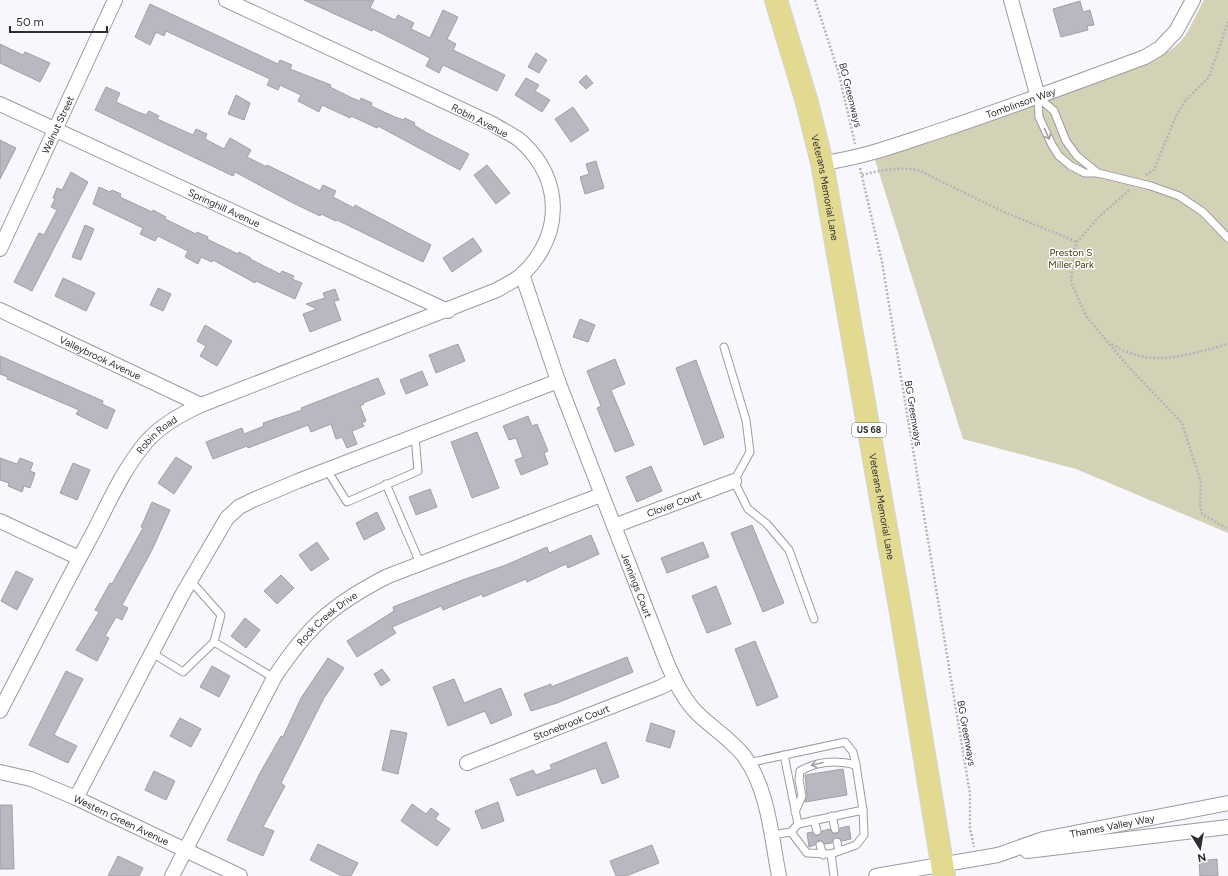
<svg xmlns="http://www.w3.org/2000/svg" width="1228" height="876" font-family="Figtree,sans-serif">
<rect width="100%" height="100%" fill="#f8f7fe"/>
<path fill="#d3d1b6" d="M1204,0H1228V533L1076,469L963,439L875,160L1152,62C1165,54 1181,45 1188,31C1194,21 1198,10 1204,0Z"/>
<g fill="#b9b7bf" stroke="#a1a0a7">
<path d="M304,0H374L370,8L395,20L398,15L414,23L411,29L430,38L443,10L458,17L447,39L456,44L453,50L505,75L497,91L443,65L439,73L426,66L430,58L373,29L372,31Z"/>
<path d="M1080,1L1083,12L1090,10L1094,25L1087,26L1088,30L1061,37L1053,9Z"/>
<path d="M150,4L278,64L280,60L292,65L290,69L331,85L330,87L352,98L360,101L361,98L372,103L371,106L395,117L404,120L405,118L415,123L414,125L427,133L469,154L460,170L378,126L377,128L351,116L350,118L322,105L319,112L298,101L301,95L280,85L278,90L267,85L270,79L166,31L164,36L156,32L150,45L135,37Z"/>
<path d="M0,44L23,55L25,52L50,63L40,82L0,63Z"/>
<path d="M536,53L547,60L539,73L528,67Z"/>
<path d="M586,75L593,83L586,89L579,82Z"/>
<path d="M526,78L539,85L535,91L550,100L542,112L515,95Z"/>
<path d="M106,87L120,93L116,102L138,112L146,115L149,111L159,116L157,119L193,135L196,129L207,134L205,139L224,149L230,138L251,150L247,157L267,167V165L320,191L323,185L336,191L333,197L354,208L355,205L431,245L423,262L337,220L336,221L321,214L320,216L293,203L235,172L233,176L95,110Z"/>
<path d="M236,95L250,103L244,120L228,114Z"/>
<path d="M573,107L589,130L571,142L555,119Z"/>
<path d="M0,140L16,148L0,179Z"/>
<path d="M596,161L604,188L585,194L580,177L589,174L586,164Z"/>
<path d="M487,165L510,193L496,204L474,175Z"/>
<path d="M71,172L88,182L32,291L14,282L39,233L44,235L57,210L51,207L55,199L53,198L57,188L62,190Z"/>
<path d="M99,187L110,192L112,190L121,194L120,197L152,212L153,210L166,217L165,219L196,234L197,232L208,237L207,239L238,254L239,252L251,258L250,259L280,274L282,271L294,276L292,279L302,283L295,299L256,281L255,283L213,260L212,262L201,257L198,264L185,257L188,251L158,236L155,241L140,234L143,228L93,204Z"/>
<path d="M85,225L94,229L81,260L72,257Z"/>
<path d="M473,238L482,251L452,272L443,258Z"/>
<path d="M63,278L95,293L86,311L55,296Z"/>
<path d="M158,288L171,294L163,311L150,305Z"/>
<path d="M335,289L339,300L334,301L341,320L310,332L303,314L317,309L306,304L325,298L323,293Z"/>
<path d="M580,319L595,325L588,342L573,337Z"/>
<path d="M205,325L232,341L217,366L200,356L206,346L197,341Z"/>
<path d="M458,344L465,361L436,373L429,355Z"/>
<path d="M0,356L103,401L102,404L115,410L107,429L76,414L79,410L7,379L8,377L0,374Z"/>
<path d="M615,359L625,384L611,390L634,445L615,452L597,408L601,406L587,371Z"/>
<path d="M696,360L724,437L704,445L676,368Z"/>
<path d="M422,371L428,385L406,394L400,380Z"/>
<path d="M378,378L385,394L363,403L364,404L360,406L366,421L362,423L364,426L352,431L357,444L347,448L342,437L336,439L331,424L311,432L308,425L248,448L247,446L213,459L206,442L242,428L244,434L264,426L263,423L302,410L301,408Z"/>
<path d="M528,416L532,426L537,424L548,451L544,453L548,464L521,475L515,460L523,457L516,438L509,440L503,426Z"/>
<path d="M477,432L499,488L472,498L451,442Z"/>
<path d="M176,457L192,467L174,494L158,483Z"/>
<path d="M0,458L17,464L20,458L33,463L30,471L35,473L30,488L24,486L22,492L8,486L9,483L0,480Z"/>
<path d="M73,463L90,470L77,500L60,493Z"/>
<path d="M651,466L662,491L637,502L626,477Z"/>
<path d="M430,489L437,507L416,515L409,497Z"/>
<path d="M152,502L170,510L152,550L122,605L128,608L122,620L116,617L105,636L109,638L97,661L76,650L99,612L95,610L110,583L112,584L143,528L141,527Z"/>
<path d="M377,512L385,529L364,540L356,523Z"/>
<path d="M752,525L784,603L763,612L731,533Z"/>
<path d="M591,535L599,554L568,568L566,564L527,582L526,579L483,597L482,594L443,610L441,606L392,627L396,633L357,657L347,641L394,611L393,607L465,579L506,565L547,547L549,553Z"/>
<path d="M317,542L329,559L311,571L299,555Z"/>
<path d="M703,542L709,557L667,573L661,558Z"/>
<path d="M16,571L33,579L17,610L1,601Z"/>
<path d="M281,575L294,588L277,604L264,591Z"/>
<path d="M716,586L731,624L707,633L692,596Z"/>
<path d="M245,618L260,630L246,648L231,636Z"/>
<path d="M755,641L778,697L757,706L735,649Z"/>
<path d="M627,657L633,672L557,703L531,711L524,694L551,684V687Z"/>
<path d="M328,658L344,668L324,698L281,783L285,786L263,827L274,831L263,856L227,840L260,773L281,736L283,737L301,698Z"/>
<path d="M212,666L230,676L219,697L200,687Z"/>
<path d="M382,669L390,680L381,686L374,674Z"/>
<path d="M66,671L83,679L54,735L77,746L68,763L29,745Z"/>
<path d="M454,679L464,703L501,688L512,715L491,724L485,711L448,726L433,687Z"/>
<path d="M180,718L201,729L191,747L170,736Z"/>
<path d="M651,723L675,731L670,748L646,741Z"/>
<path d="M391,730L407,733L398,774L382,770Z"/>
<path d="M606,742L619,777L602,784L596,768L517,796L510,779L533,770L536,775L552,769L550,765Z"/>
<path d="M843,769L847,795L805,802L807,796L805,775Z"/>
<path d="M154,771L175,781L166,800L145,790Z"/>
<path d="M498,802L504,821L482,829L475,811Z"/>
<path d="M412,804L426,814L431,808L439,814L435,819L450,829L437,846L401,821Z"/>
<path d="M0,805H12L14,869H0Z"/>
<path d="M849,826L851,839L842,841L836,837L833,839L832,843L825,844L819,840L815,845L809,847L807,833L812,832L818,836L822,831L830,829L832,833L836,834L839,832L840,828Z"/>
<path d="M318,844L358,863L351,876H342L310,860Z"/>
<path d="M652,845L659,863L626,876H616L610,861Z"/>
<path d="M118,856L143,868L139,876H108Z"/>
<path d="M1217,859L1218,876H1200L1199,861Z"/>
</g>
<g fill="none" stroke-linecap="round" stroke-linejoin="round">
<defs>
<g id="lane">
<path d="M1038,97L1039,117L1052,145L1059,156L1071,166L1085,173H1098L1151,186L1179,196L1203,212L1228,238"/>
<path d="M1038,97L1054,111L1066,141L1077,156L1098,173"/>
<path d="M724,347L746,420L750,452L734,481L748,509L767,524L789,550L814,619"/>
<path d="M327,470L347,502L418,471L415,436"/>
<path d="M386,484L420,563"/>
<path d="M214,642L274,678"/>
<path d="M152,653L183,672L214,642L221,615L190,580"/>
<path d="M748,763L845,742L853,752L856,765L863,810L864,835L856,845L831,854L834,876"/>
<path d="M795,812L802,796L799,780L800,771C818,761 837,760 856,765"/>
<path d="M832,816L835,829"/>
<path d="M814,820L817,831"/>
<path d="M798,824L863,810"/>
<path d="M791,832L807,853L831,854"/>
<path d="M771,835L791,832L798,824L784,755"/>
<path d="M837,842L839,851"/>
<path d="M820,845L823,855"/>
</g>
<g id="street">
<path d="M1011,0L1038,97"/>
<path id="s1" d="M0,104L448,311"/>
<path id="s2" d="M822,163C863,158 902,143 942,130C1010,107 1078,82 1145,57L1160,48L1176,31L1193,0"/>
<path id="s3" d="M0,249L115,0"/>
<path id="s4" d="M522,274L558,381L667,663C675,681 683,699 697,713C712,728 731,739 744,756C769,791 771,836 779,876"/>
<path id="s5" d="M0,310L201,405"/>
<path d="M0,521L79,558"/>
<path id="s6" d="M614,526L734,481"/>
<path id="s7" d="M0,711C31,651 62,590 94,531C110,500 125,466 148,440C163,424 181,414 201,405L497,290C505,285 516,280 523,274C563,234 563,181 522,142C514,135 502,130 493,124L226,0"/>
<path id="s8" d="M467,763L661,687L674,680"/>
<path id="s9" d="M0,772L31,779L76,798L240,876"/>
<path d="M76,798L182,595L227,518L239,507L253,500L298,481L558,381"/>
<path d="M1027,851L1228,827"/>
<path id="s10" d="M172,876L274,678C308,626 333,604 388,576L601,495"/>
<path id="s11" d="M876,876L998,855L1043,839L1228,803"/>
</g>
<g id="primary">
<path id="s12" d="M776,0L806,99L822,163L901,613L944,876"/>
</g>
</defs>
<use href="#lane" stroke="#9b9aa1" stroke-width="9"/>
<use href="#street" stroke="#9b9aa1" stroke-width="16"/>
<use href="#primary" stroke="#d5d5d6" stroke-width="24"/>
<g stroke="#b5b4ba" stroke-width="2.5" stroke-dasharray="2 2" stroke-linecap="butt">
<path d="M815,0L839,74L855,144"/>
<path d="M860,168L882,262L970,794V828L974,847"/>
<path d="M862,175C880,170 900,167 918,170L1004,212L1077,242"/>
<path d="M1146,175L1154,170L1176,116L1185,101L1209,77L1228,22"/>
<path d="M1129,190L1098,218L1077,242L1074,250L1071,282L1086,316L1126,364L1182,423L1201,482L1200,507L1202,514L1228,529"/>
<path d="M1112,344C1151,369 1187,355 1228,344"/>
</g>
<use href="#lane" stroke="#fff" stroke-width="7"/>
<use href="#street" stroke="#fff" stroke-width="14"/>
<use href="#primary" stroke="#e3da91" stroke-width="22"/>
</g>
<defs><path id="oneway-shaft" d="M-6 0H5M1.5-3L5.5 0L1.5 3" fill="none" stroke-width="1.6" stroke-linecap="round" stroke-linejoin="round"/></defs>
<g stroke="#a0a0a2">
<use href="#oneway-shaft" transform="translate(1047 134) rotate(65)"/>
<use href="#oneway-shaft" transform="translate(817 764) rotate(166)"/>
</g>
<g text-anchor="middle" stroke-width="3" stroke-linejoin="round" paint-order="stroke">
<rect fill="#fff" stroke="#6c6c6e" stroke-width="1" x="852" y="423" width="34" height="14" rx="3"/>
<g font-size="9" font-weight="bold" fill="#2d2d30">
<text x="869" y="433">US 68</text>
</g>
<g font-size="10" fill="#2d2d30" stroke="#fff">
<text transform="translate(851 95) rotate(76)" y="4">BG Greenways</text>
<text dy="4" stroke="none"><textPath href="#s2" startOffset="208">Tomblinson Way</textPath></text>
<text transform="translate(480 120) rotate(27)" y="4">Robin Avenue</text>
<text dy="4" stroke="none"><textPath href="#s3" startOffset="137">Walnut Street</textPath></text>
<text dy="4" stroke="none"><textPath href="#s12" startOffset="194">Veterans Memorial Lane</textPath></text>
<text dy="4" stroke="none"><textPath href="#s1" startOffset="247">Springhill Avenue</textPath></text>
<text dy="4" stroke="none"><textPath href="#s5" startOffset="111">Valleybrook Avenue</textPath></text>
<text transform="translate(914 413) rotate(81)" y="4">BG Greenways</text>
<text dy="4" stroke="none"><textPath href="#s7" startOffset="319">Robin Road</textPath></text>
<text dy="4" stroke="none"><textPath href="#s6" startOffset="64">Clover Court</textPath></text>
<text dy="4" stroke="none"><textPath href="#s12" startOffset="518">Veterans Memorial Lane</textPath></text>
<text dy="4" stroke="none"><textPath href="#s4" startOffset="332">Jennings Court</textPath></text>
<text dy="4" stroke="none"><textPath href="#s10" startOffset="303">Rock Creek Drive</textPath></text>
<text dy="4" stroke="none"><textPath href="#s8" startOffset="112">Stonebrook Court</textPath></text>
<text transform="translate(967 733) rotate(80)" y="4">BG Greenways</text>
<text dy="4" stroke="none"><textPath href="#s9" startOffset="131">Western Green Avenue</textPath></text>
<text dy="4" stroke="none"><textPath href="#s11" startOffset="242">Thames Valley Way</textPath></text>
</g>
<g font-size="10" fill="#413c0e" stroke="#fff">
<text x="1071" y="256">Preston S<tspan x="1071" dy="12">Miller Park</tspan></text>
</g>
</g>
<g transform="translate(1200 848) rotate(169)" stroke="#ffffff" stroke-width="3" paint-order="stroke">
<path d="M0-3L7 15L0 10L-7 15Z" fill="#2d2d30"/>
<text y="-6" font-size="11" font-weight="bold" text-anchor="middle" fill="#2d2d30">N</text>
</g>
<path d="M10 26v6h97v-6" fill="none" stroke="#2d2d30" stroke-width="2"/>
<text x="16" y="26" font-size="12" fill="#2d2d30" stroke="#ffffff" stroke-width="3" paint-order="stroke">50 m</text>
</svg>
